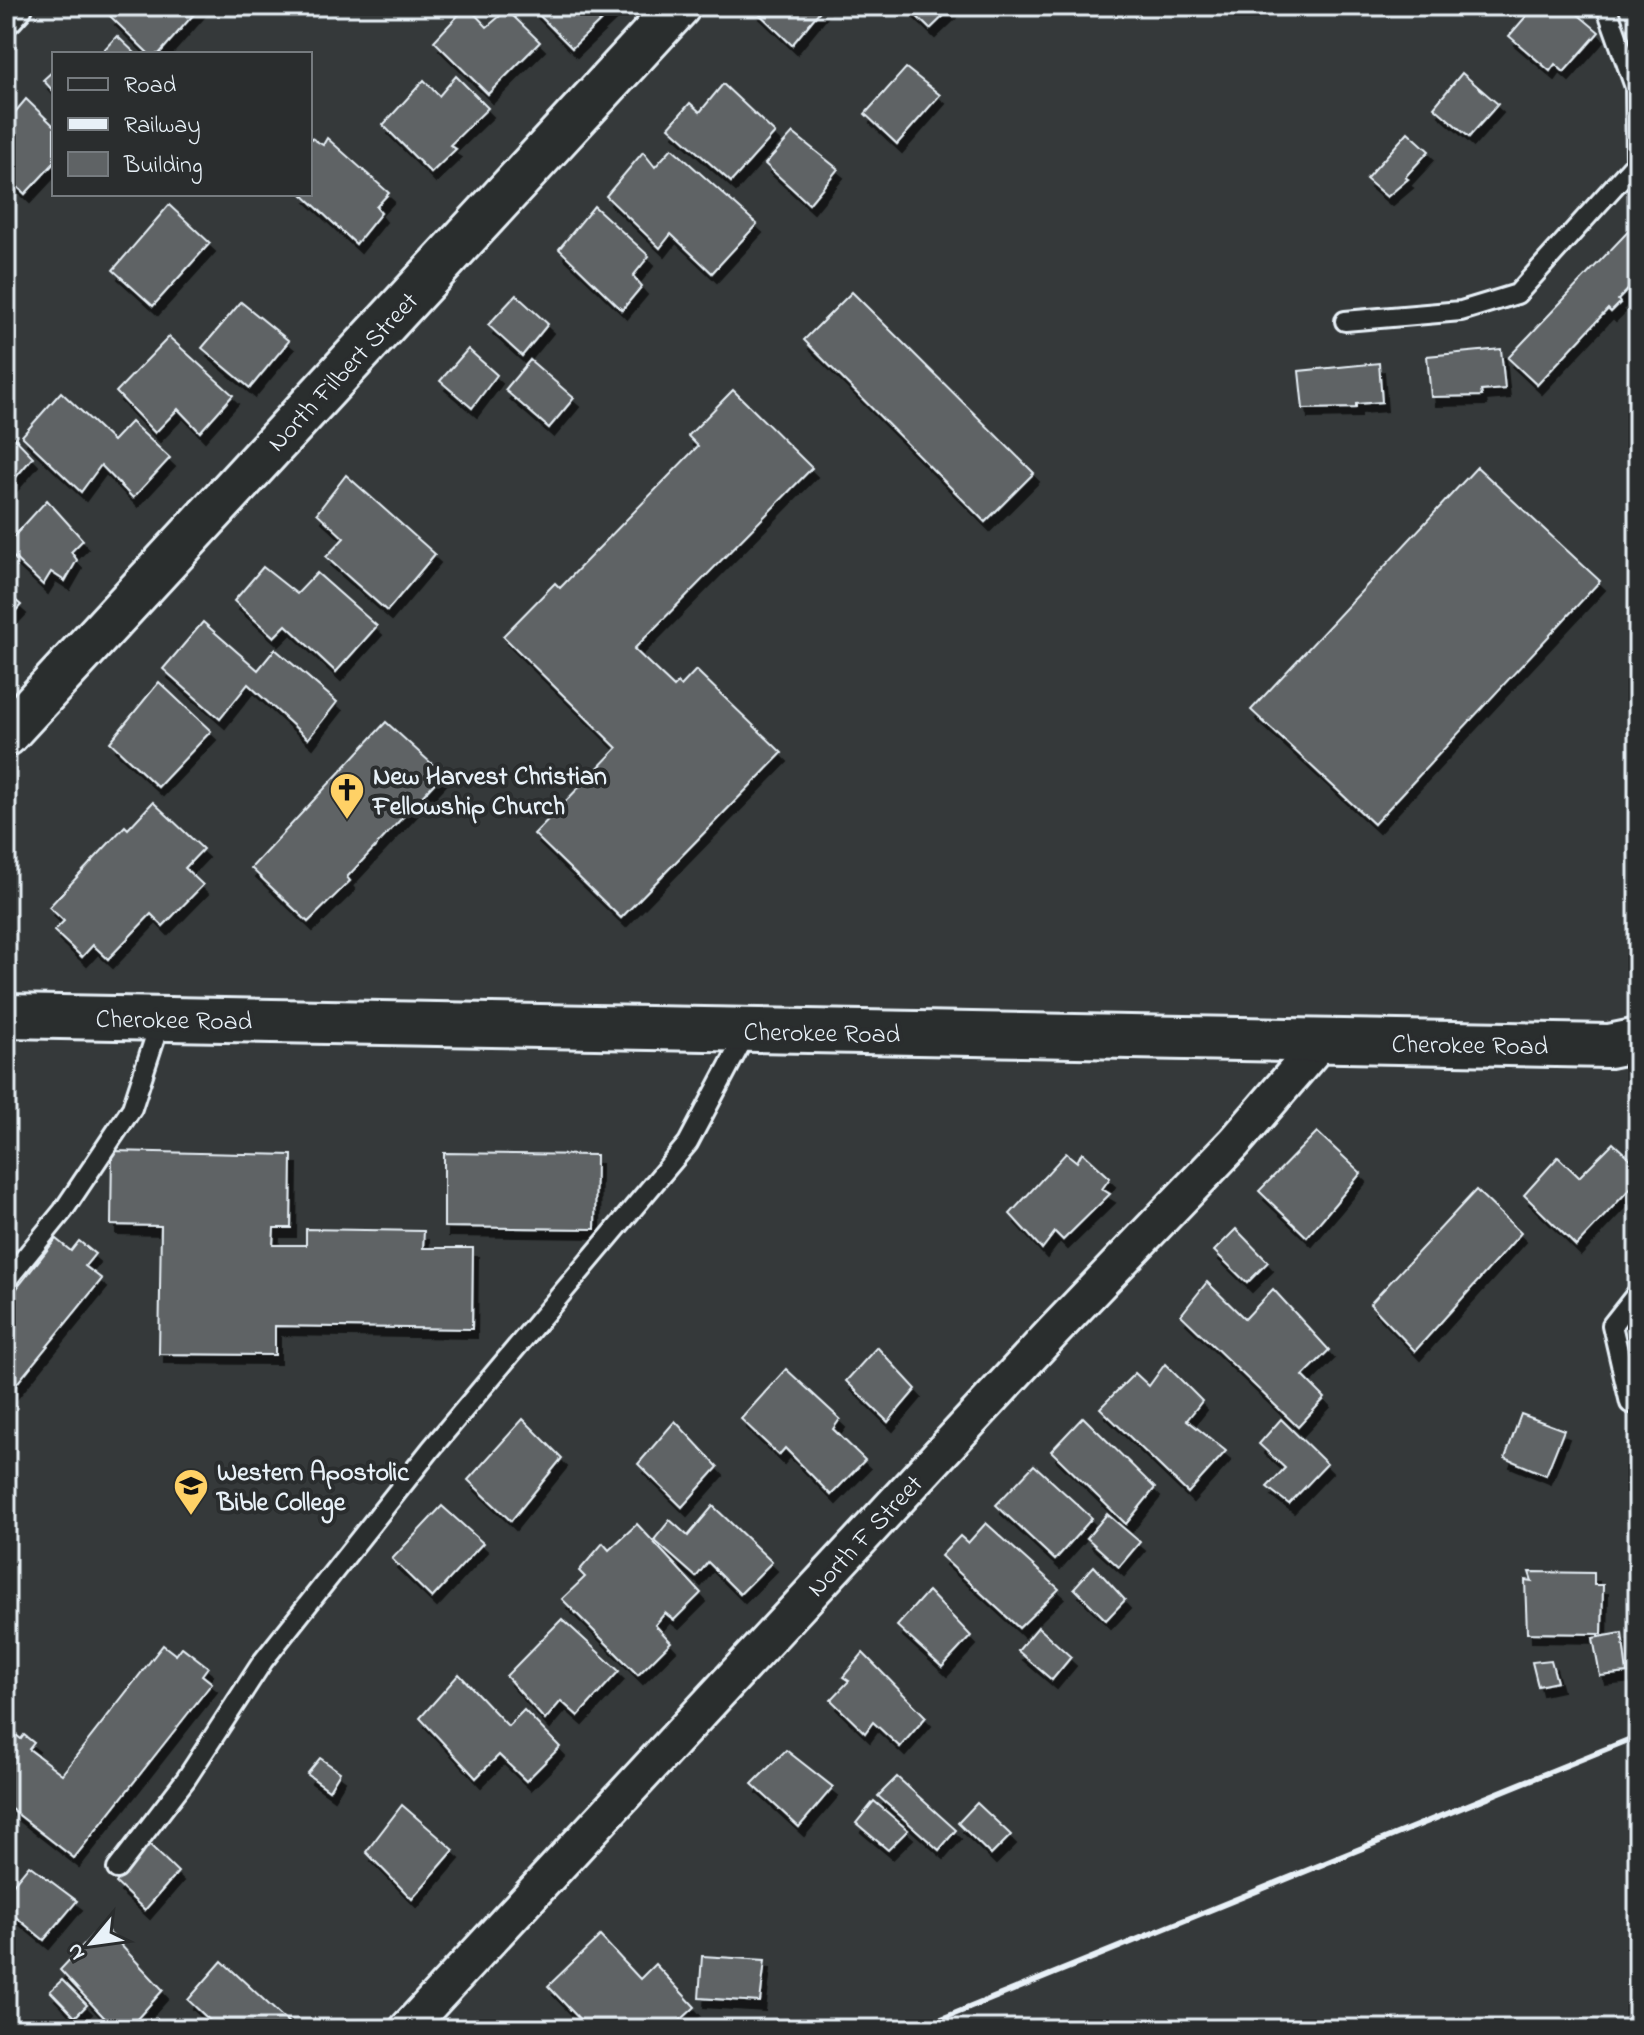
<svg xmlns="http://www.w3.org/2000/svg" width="1644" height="2035" font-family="'Indie Flower',sans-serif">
<defs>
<filter id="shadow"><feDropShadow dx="5" dy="9" stdDeviation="0" flood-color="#0009"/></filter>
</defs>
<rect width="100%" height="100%" fill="#35393a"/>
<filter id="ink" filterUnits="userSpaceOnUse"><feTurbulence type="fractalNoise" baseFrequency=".0125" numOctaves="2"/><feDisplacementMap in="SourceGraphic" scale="16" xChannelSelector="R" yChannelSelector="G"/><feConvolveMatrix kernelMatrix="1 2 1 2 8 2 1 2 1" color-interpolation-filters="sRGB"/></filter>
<g filter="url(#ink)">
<g fill="#5f6365" stroke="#e8f1f8" stroke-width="2" filter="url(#shadow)">
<path d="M119,6H201L159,54H149L110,16Z"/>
<path d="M467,6L487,27L507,10L540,42L488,94L434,41Z"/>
<path d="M530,6H616L572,48Z"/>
<path d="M751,6H824L792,45Z"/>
<path d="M906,6H954L930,29Z"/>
<path d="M1535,6H1568L1599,32L1564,72L1555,64L1550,71L1509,36Z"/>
<path d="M117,36L136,54H100Z"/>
<path d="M906,68L940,95L897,144L865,114Z"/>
<path d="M54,70V92L43,80Z"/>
<path d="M1462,73L1498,104L1469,137L1434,107Z"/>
<path d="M456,76L488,108L450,145L456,149L431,173L383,125L424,80L439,96Z"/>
<path d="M723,84L775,133L731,182L669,127L690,103L700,112Z"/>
<path d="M26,99L54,126V163L25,194L6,176V113L11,117Z"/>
<path d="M1408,132L1429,151L1405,177L1408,179L1387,197L1366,179Z"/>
<path d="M793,133L838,169L809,204L765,164Z"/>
<path d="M310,137L323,145L327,138L389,193L376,207L381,213L356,244L302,194H310Z"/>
<path d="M672,148L757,224L712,273L671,234L660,248L606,196L643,152L655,167Z"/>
<path d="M169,205L210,243L153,306L113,270Z"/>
<path d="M594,206L649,256L633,276L642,286L622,310L559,249Z"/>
<path d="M1638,221V279L1618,300L1620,303L1611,312L1608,309L1537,385L1508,358Z"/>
<path d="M852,292L1034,473L985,522L804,340Z"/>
<path d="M516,295L548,324L522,356L488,325Z"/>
<path d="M241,302L289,341L250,388L202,348Z"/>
<path d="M169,337L233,395L200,432L178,409L155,433L116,392Z"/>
<path d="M468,349L497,375L472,408L440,381Z"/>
<path d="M1501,349L1505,389L1481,391L1482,396L1431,397L1427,356Z"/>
<path d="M530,360L574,398L549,428L505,390Z"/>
<path d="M1379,363L1382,402L1356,404V408L1303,409L1299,371Z"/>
<path d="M733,390L812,468L634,649L674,687L678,683L681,686L696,670L782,753L621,918L534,834L617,748L503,636L555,583L560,588L698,446L688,436Z"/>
<path d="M61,392L113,441L131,422L170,458L133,498L101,465L81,492L22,436Z"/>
<path d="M6,429L33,457L11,483L6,478Z"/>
<path d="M1477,467L1600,581L1374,824L1251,710Z"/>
<path d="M346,475L435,554L387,611L326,557L344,538L317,513Z"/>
<path d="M47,500L83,540L71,552L77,560L65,581L51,572L43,585L6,550V545Z"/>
<path d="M263,567L297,594L317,573L377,626L336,672L286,625L274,637L234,601Z"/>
<path d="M6,592L21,605L6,621Z"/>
<path d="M203,622L258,670L275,649L337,702L308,739L248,684L220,719L163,669Z"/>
<path d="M159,682L211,731L158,787L110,742Z"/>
<path d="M386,722L443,774L347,877L350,881L308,922L251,868Z"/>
<path d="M153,802L203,849L185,868L203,885L163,926L151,914L108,959L93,945L82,957L54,931L64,921L49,907L125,826L128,829Z"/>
<path d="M1317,1132L1361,1173L1307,1237L1259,1191Z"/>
<path d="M1613,1143L1638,1166V1180L1576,1246L1524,1195L1558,1157L1579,1177Z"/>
<path d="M112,1151L292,1155L291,1228H274L273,1245H306V1229L424,1231L423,1248H473L472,1329L275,1326V1355L159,1354L161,1226L111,1225Z"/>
<path d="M1082,1152L1110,1178L1102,1189L1110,1194L1063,1240L1055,1232L1042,1249L1010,1214L1066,1153L1077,1162Z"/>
<path d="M444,1153L596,1155L595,1229L444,1227Z"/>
<path d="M1476,1190L1521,1233L1415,1351L1370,1304Z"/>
<path d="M1236,1229L1268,1262L1247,1283L1214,1251Z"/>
<path d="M56,1239L71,1251L79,1241L95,1254L85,1266L102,1279L6,1397V1302Z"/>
<path d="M1207,1282L1245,1319L1273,1289L1329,1350L1303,1376L1325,1398L1298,1427L1181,1315Z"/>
<path d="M877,1347L916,1389L888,1422L846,1381Z"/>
<path d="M1165,1364L1202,1401L1187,1420L1226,1451L1188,1493L1100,1408L1135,1373L1149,1386Z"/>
<path d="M786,1369L840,1419L833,1429L865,1460L831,1495L785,1448L779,1455L741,1419Z"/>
<path d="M1521,1414L1564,1430L1546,1475L1505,1458Z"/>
<path d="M1083,1417L1155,1488L1126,1524L1051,1451Z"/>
<path d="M523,1419L562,1458L511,1521L468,1480Z"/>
<path d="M1281,1419L1327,1464L1289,1504L1267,1487L1285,1468L1259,1444Z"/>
<path d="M675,1421L718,1467L682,1507L638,1464Z"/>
<path d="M1034,1465L1092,1518L1055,1560L996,1505Z"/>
<path d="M442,1506L483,1543L432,1598L392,1559Z"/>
<path d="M713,1506L772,1562L740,1594L708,1562L696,1577L654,1540L670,1520L688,1536Z"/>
<path d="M1107,1514L1140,1542L1119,1567L1087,1538Z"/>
<path d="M986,1523L1059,1589L1019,1628L941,1556L960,1536L968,1543Z"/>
<path d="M637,1524L701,1593L674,1620L665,1613L655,1625L671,1642L638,1675L562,1599L585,1577L579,1571L603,1543L609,1550Z"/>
<path d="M1094,1566L1125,1600L1106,1620L1074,1588Z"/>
<path d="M1529,1572L1594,1573V1585H1603L1602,1634L1527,1633L1525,1580L1532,1581Z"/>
<path d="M928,1591L971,1636L942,1667L897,1626Z"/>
<path d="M562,1619L619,1671L578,1716L561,1701L545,1720L506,1676Z"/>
<path d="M1038,1627L1071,1657L1052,1680L1018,1651Z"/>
<path d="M1622,1633L1627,1673L1600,1676L1593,1638Z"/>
<path d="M163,1645L176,1655L182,1647L208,1667L202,1675L212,1683L74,1858L6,1805V1727L21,1739L24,1735L34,1743L29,1749L62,1774Z"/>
<path d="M863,1653L926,1717L900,1747L873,1722L865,1733L831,1700L849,1681L843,1677Z"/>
<path d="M1551,1660L1557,1682L1538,1686L1532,1662Z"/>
<path d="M459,1674L508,1726L524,1710L560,1747L526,1781L499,1755L476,1778L420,1718Z"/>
<path d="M786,1750L833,1787L799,1827L752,1784Z"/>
<path d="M320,1758L340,1772L329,1790L307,1774Z"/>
<path d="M897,1777L956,1830L939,1850L878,1796Z"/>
<path d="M874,1801L908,1830L888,1850L856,1823Z"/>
<path d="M977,1803L1011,1835L991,1855L958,1823Z"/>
<path d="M402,1805L454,1850L412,1899L366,1852Z"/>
<path d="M148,1843L178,1872L145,1910L116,1883Z"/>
<path d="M29,1865L77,1901L44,1940L6,1909V1893Z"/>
<path d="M102,1925L163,1990L128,2029H115L60,1970Z"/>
<path d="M600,1936L640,1979L655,1964L695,2007L671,2029H589L548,1986Z"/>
<path d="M702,1956L765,1960L760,2002L699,1998Z"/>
<path d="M222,1961L291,2025L287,2029H219L188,2000Z"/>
<path d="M62,1980L87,2005L75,2017L50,1991Z"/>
</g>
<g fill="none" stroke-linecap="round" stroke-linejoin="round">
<defs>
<g id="service">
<path d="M1345,321L1461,311L1517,294L1636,162L1635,87L1606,6"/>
<path d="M6,1281L63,1211L132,1108L161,1019"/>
<path d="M1630,1403L1612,1325L1638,1292"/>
<path d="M117,1869L186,1779L263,1661L431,1449L688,1143L748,1030"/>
</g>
<g id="minor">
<path d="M6,16L15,6"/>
<path d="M407,2029L1052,1333L1235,1142L1321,1042"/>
</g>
<g id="tertiary">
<path d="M6,735L679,6"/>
<path d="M6,1016L1609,1046L1638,1040"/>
</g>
</defs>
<use href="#service" stroke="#e8f1f8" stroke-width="24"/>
<use href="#minor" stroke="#e8f1f8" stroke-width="40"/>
<use href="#tertiary" stroke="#e8f1f8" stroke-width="48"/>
<use href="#service" stroke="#2a2d2e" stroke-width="18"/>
<use href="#minor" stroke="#2a2d2e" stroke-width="34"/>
<use href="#tertiary" stroke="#2a2d2e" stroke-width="42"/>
<path stroke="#e8f1f8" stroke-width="6" d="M917,2029L1638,1736"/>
</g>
</g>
<defs>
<symbol id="church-pin" viewBox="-11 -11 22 30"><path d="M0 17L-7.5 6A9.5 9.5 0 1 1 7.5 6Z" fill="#ffd166" stroke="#2a2d2e"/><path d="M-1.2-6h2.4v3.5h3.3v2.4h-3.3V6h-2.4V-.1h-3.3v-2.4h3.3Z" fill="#111"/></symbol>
<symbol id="school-pin" viewBox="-11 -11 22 30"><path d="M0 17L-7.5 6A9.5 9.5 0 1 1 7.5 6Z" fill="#ffd166" stroke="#2a2d2e"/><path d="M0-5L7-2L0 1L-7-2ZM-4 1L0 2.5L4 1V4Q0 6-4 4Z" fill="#111"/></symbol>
</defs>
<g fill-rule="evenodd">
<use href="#church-pin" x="327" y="770" width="40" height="54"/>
<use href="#school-pin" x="171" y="1466" width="40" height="54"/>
</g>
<g text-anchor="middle" stroke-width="8" stroke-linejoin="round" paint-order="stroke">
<g font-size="26" fill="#e8f1f8" stroke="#2a2d2e">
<text transform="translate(342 371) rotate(-47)" y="9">North Filbert Street</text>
<text transform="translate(174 1019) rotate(1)" y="9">Cherokee Road</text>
<text transform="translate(822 1032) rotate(1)" y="9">Cherokee Road</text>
<text transform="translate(1470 1044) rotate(1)" y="9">Cherokee Road</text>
<text transform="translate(864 1535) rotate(-47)" y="9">North F Street</text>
</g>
<g font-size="26" font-weight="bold" fill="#e8f1f8" stroke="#2a2d2e" text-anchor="start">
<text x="373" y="784">New Harvest Christian<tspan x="373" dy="30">Fellowship Church</tspan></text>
<text x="217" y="1480">Western Apostolic<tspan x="217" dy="30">Bible College</tspan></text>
</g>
</g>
<rect width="1644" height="2035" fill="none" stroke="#2a2d2e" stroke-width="32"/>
<rect x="16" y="16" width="1612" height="2003" fill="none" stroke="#e8f1f8" stroke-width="3" filter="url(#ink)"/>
<rect x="52" y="52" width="260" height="144" fill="#2a2d2e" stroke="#767b7f" stroke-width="2"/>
<rect x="68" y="78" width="40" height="12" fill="#2a2d2e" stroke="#767b7f" stroke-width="2"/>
<text x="124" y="92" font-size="24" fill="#e8f1f8">Road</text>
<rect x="68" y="118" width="40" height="12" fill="#e8f1f8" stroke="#767b7f" stroke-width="2"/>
<text x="124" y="132" font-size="24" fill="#e8f1f8">Railway</text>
<rect x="68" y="152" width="40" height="24" fill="#5f6365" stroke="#767b7f" stroke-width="2"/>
<text x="124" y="172" font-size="24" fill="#e8f1f8">Building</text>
<g transform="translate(92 1943) rotate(241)" stroke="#2a2d2e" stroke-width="6" paint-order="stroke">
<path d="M0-6L14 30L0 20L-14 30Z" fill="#e8f1f8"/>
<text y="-12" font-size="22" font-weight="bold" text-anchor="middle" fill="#e8f1f8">N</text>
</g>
</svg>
